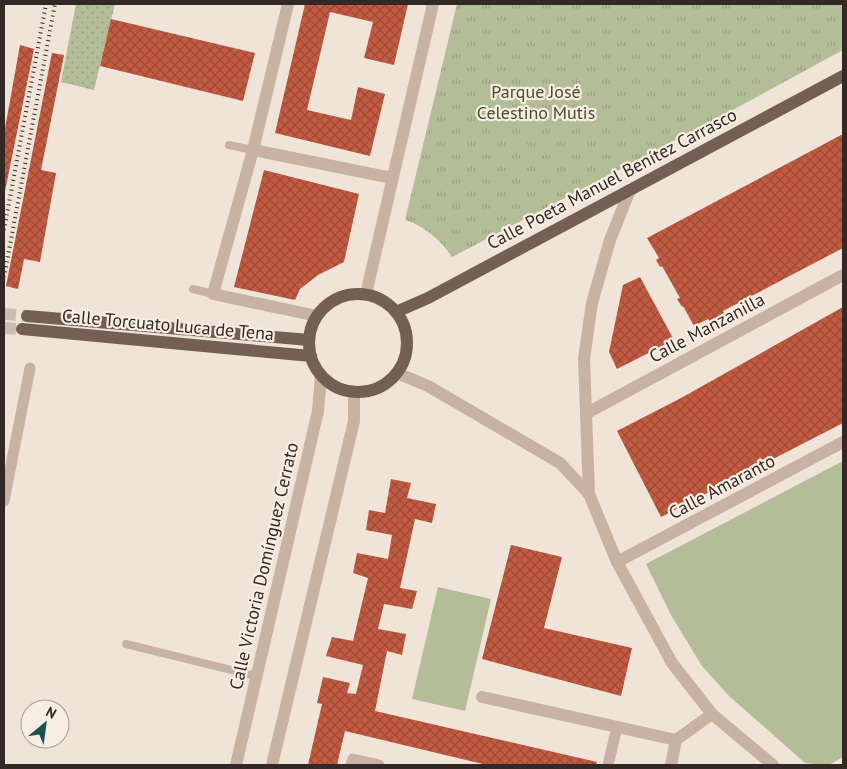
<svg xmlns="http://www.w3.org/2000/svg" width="847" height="769" font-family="'PT Sans',sans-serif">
<defs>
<pattern id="grass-dots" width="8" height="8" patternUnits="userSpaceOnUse" patternTransform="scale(1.25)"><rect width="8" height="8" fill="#b3be98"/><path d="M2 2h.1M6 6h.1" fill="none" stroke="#9aa383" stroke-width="1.8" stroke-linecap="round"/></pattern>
<pattern id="park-tufts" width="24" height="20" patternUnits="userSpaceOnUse" patternTransform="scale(1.25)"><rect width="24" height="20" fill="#b3be98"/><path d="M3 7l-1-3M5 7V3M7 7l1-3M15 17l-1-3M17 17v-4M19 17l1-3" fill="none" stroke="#9aa383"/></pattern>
<pattern id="building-cross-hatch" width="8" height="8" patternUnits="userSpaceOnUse" patternTransform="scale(1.25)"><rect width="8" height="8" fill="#c25b42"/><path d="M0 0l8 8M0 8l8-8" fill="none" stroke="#9e4b37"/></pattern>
</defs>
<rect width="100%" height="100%" fill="#f0e3d7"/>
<path fill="url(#grass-dots)" d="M76,4H115L94,90L61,82Z"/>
<path fill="url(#park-tufts)" d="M457,4H843V50L731,111L452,257C442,241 423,225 405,220Z"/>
<g fill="#b3be98">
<path d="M843,461V757L829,765L805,763L729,696L702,666L671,615L646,564Z"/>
<path d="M438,587L491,599L465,711L412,699Z"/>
</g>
<g fill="url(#building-cross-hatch)">
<path d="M305,4H408L394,65L364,58L373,22L330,12L307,110L351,120L358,87L385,94L370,156L275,133Z"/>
<path d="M111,19L255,53L243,101L100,66Z"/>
<path d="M20,45L34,49L4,196V134Z"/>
<path d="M52,53L64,55L41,170L56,173L40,262L24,259L18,289L6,286Z"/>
<path d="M843,134V248L723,311L724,314L710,321L708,319L694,326L683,306L682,307L677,299L680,298L662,266L660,267L656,260L659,258L647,238Z"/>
<path d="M264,170L359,194L344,262L318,275L300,289L295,300L234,287Z"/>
<path d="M640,277L674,340L617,369L609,352L623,285Z"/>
<path d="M843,307V423L661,517L617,431L681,398Z"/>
<path d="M391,479L411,483L407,498L436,504L432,523L415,519L400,588L417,591L412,609L384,604L378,629L406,634L402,655L387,651L375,711L597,762L596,765H487L345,731L337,765H308L322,704L317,703L323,677L350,683L347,693L356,694L363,665L326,656L332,637L353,641L368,578L353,573L357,553L388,559L392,535L366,530L369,510L385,513Z"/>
<path d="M511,545L562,557L544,628L632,648L621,696L482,659Z"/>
</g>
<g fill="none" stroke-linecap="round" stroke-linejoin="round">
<g stroke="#cabeb3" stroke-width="12" stroke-dasharray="12 6" stroke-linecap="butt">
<path d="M4,314L27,316"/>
<path d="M4,328L22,329"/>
</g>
<g stroke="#c7b2a3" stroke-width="8">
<path d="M229,145L253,150"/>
<path d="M193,289L213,294"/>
<path d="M126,644L256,676"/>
</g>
<g stroke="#c7b2a3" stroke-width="11">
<path d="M4,501L30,368"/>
<path d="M351,765L353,759L379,765"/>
<path d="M608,765L617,727"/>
</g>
<g stroke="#c7b2a3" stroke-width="12">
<path d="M288,4L253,150L213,294L317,316"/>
<path d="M253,150L392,178"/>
<path d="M366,294L433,4"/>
<path d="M397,373L428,386L560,463L589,494"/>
<path d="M587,413L843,275"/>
<path d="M589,494L584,359L592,303L610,240L630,190"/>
<path d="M617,562L843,442"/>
<path d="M482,697L676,740L712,714"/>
<path d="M671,765L676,740"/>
</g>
<g stroke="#c7b2a3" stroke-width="12">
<path d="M589,494L617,562L672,663L712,714L773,765"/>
<path d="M236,765L318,411L321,375"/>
<path d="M272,765L354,421V392"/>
</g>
<g stroke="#745f56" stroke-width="12">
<circle cx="358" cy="343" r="49"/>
<path d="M396,312L428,298L843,76"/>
<path d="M27,316L309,340"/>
<path d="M22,329L311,356"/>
</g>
<g stroke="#322825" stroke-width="4" stroke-dasharray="1 4" stroke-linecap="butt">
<path d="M4,230L46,4"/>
<path d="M4,277L55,4"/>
</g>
</g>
<g text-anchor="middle" stroke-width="4.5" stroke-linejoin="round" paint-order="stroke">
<g font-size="18" fill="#444f2a" stroke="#f8ede2">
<text x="536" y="98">Parque José<tspan x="536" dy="21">Celestino Mutis</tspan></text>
</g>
<g font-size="18" fill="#322825" stroke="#f8ede2">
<text transform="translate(612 179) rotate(-28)" y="6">Calle Poeta Manuel Benítez Carrasco</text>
<text transform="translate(168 325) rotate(5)" y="6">Calle Torcuato Luca de Tena</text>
<text transform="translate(707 328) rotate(-28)" y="6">Calle Manzanilla</text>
<text transform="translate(722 487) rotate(-28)" y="6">Calle Amaranto</text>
<text transform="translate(264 566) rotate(-77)" y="6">Calle Victoria Domínguez Cerrato</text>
</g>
</g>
<rect width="847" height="769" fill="none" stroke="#322825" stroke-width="10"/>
<g transform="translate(45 724) rotate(29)"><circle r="24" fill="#f8ede2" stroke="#a99e96"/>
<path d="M0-4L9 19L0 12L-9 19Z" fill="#1c5152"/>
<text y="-8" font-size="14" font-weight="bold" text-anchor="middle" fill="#322825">N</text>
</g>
</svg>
